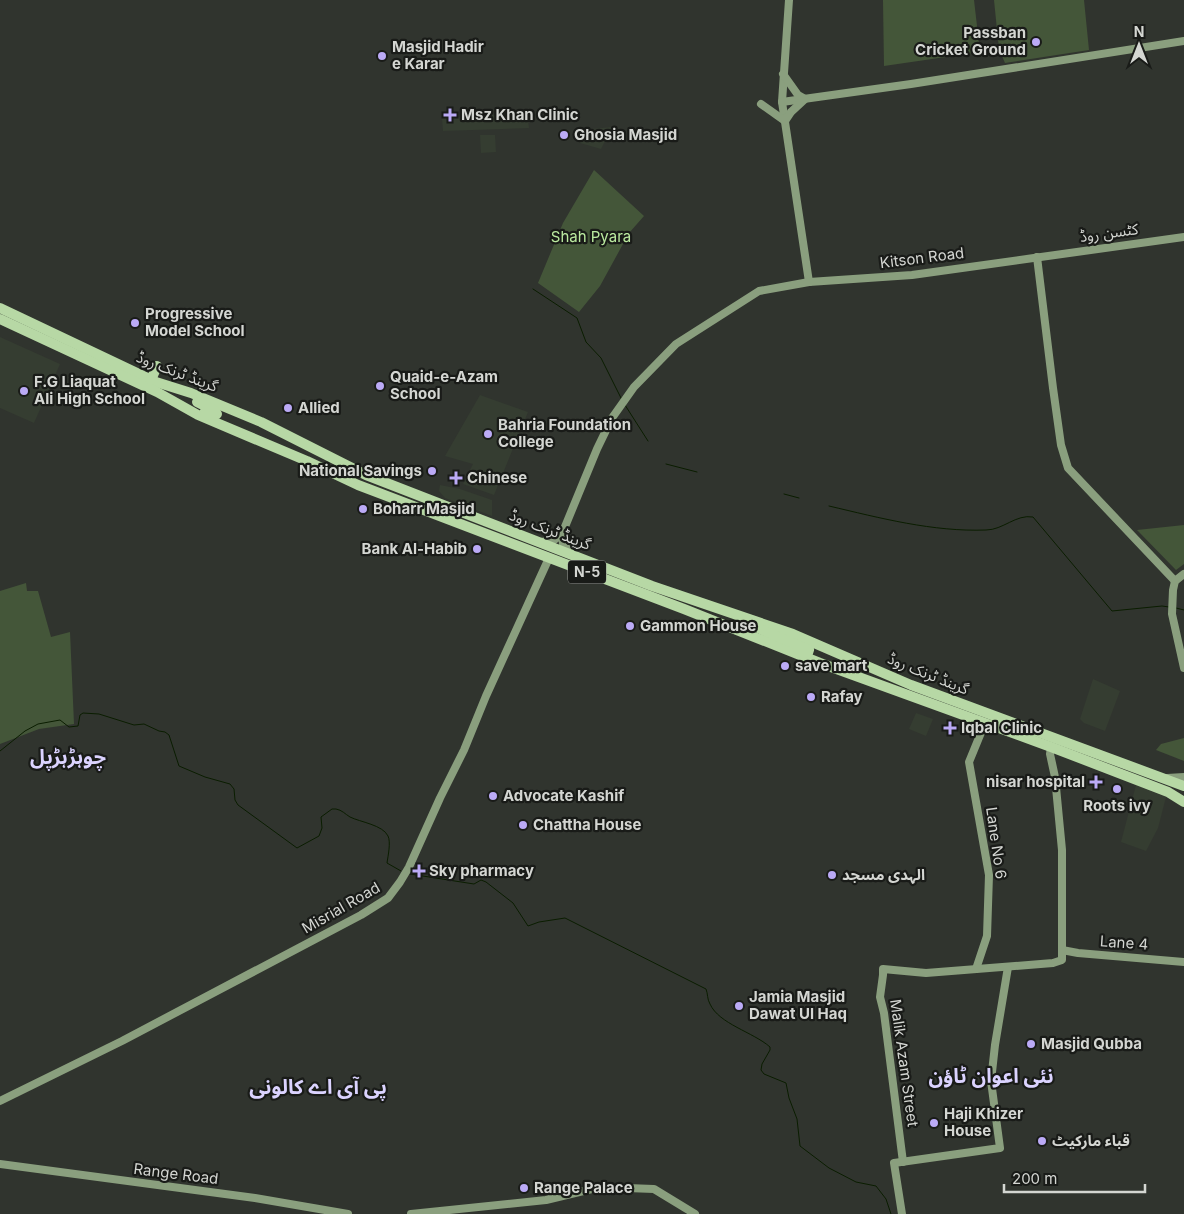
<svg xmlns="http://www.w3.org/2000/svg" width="1184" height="1214" font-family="Inter,'Noto Sans Arabic',sans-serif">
<rect width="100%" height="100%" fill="#30342e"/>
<g fill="#353d31">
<path d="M527,113L529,128L443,131L442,118Z"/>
<path d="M612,127L601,149L580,143L582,130Z"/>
<path d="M480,135H495L496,152L481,153Z"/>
<path d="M0,337L60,364L34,423L0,408Z"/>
<path d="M480,395L528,412L494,495L463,484L473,464L445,456Z"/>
<path d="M440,485L460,489L492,500V516L445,498L439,491Z"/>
<path d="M1093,679L1120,691L1105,731L1084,723L1080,719Z"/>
<path d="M916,713L933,719L926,736L909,729Z"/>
<path d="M1136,785L1166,797L1158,828L1146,851L1121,842Z"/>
</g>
<g fill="#445639">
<path d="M883,0H974L980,52L884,66Z"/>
<path d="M994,0H1084L1089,50L1005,63L999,49Z"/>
<path d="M594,170L644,216L629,233L600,286L579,312L538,283L563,223Z"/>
<path d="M1184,525V564L1176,570L1137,530Z"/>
<path d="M26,583L27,591H38L51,637L70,632L74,724L39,729L0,744V591Z"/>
<path d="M1184,738V761L1156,750L1161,744Z"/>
</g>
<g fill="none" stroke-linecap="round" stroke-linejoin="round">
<g stroke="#0a1d00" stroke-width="1">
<path d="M533,289L577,318L586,342L601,358L622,400"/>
<path d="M625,405L648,441"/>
<path d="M666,464L697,472"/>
<path d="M784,494L799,498"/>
<path d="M829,506C880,518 933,532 986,530C1003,530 1016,514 1033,517L1112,611L1162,606L1169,607"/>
<path d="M1176,608L1184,610"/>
<path d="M0,751L25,731L38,724L60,720L69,727L78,726L80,715L83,713L99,714L134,725L144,724L159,731L165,732L169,735L179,766L205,777L230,784L234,789L235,800L238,805L297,848L319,836L322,828L321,817L332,809H336C342,810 345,814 350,817C360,822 383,825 388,836C391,842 388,856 387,863L401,871"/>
<path d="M410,874L474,884L481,880L486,882L513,903L528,926L539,922L565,918L706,989C708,994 707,999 710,1004C719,1024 753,1032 770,1047V1050L762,1064L761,1070L764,1074L786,1083L789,1098L797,1119L800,1146L829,1168L856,1182L876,1186L886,1199L891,1214"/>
</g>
<g stroke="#8a9f7e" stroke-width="8">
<path d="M789,0L782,102L809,282"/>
<path d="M782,102L911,84L1184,41"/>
<path d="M761,104L785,121L791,112L805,99L798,95L783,74"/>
<path d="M1037,257L1053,388L1061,445L1068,468L1175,581"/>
<path d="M562,534L563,544L572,553"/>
<path d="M541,542L554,540L562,534L597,449L612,418L634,387L676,344L759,291L809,282L912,275L1184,237"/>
<path d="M1184,574L1175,581L1173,590L1172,614L1184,668"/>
<path d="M1167,778L1184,777"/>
<path d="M1062,950L1078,953L1184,962"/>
<path d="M976,969L987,936L989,875L969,762L985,723"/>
<path d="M0,1101L122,1041L361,915L388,898L400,882L409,867L440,798L464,750L486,696L549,558"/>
<path d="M903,1162L884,1013L880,997L883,975V969L926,973L1053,963L1062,960V850L1055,777L1050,754L1051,747"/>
<path d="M0,1164L255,1198L348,1214"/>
<path d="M411,1214L546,1200L600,1187L654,1189L695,1214"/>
<path d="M902,1214L894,1163L1000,1148L991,1081L995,1045L1008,967"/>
</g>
<g stroke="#b7d8a5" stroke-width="10">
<path d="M0,308L156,382L191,393L261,422L366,475L652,586L793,634L911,685L1184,786"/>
<path d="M0,319L157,392L198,415L307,461L358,485L684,609L820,663L1051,747L1168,792L1184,802"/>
<path d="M151,380L157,366"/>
<path d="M197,402L215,411L217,414L213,416L204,413"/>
<path d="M760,629L809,650L808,653L798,651"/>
</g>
</g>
<g fill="#bbaaf6" stroke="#191b18" stroke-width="2">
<circle cx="1036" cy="42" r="5"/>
<circle cx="382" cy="56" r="5"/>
<path d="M447.5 107.5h5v5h5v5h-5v5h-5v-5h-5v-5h5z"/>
<circle cx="564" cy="135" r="5"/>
<circle cx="135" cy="323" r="5"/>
<circle cx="380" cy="386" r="5"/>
<circle cx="24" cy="391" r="5"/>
<circle cx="288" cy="408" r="5"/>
<circle cx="488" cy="434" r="5"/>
<circle cx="432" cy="471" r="5"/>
<path d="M453.5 470.5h5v5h5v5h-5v5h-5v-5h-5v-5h5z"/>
<circle cx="363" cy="509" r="5"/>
<circle cx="477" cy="549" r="5"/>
<circle cx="630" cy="626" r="5"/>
<circle cx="785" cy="666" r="5"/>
<circle cx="811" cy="697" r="5"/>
<path d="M947.5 720.5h5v5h5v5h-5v5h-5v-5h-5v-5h5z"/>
<path d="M1093.5 774.5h5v5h5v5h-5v5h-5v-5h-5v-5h5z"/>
<circle cx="1117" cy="789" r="5"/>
<circle cx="493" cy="796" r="5"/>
<circle cx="523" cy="825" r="5"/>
<path d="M416.5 863.5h5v5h5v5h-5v5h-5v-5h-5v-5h5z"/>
<circle cx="832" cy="875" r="5"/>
<circle cx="739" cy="1006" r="5"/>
<circle cx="1031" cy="1044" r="5"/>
<circle cx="934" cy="1123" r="5"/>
<circle cx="1042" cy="1141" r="5"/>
<circle cx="524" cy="1188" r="5"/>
</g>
<g text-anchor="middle" stroke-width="4.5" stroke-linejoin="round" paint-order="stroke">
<rect fill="#191b18" stroke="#9c9e9a" stroke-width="1" x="568" y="560.5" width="38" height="23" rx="4"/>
<g font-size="14" font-weight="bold" fill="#d4d6d2">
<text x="587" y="577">N-5</text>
</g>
<g font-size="15" font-weight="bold" fill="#d4d6d2" stroke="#191b18" text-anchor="start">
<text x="1026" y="38" text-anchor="end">Passban<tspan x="1026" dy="17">Cricket Ground</tspan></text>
<text x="392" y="52">Masjid Hadir<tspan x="392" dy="17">e Karar</tspan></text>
<text x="461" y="120">Msz Khan Clinic</text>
<text x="574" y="140">Ghosia Masjid</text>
<text x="145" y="319">Progressive<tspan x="145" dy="17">Model School</tspan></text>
<text x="390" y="382">Quaid-e-Azam<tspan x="390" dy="17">School</tspan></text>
<text x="34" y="387">F.G Liaquat<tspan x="34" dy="17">Ali High School</tspan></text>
<text x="298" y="413">Allied</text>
<text x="498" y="430">Bahria Foundation<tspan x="498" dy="17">College</tspan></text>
<text x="422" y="476" text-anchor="end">National Savings</text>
<text x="467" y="483">Chinese</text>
<text x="373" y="514">Boharr Masjid</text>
<text x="467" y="554" text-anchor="end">Bank Al-Habib</text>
<text x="640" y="631">Gammon House</text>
<text x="795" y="671">save mart</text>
<text x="821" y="702">Rafay</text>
<text x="961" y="733">Iqbal Clinic</text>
<text x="1085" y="787" text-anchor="end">nisar hospital</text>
<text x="503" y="801">Advocate Kashif</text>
<text x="1117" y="811" text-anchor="middle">Roots ivy</text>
<text x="533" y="830">Chattha House</text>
<text x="429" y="876">Sky pharmacy</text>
<text x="842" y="880">الہدی مسجد</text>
<text x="749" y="1002">Jamia Masjid<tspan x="749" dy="17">Dawat Ul Haq</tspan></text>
<text x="1041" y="1049">Masjid Qubba</text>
<text x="944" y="1119">Haji Khizer<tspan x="944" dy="17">House</tspan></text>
<text x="1052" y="1146">قباء مارکیٹ</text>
<text x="534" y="1193">Range Palace</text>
</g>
<g font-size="15" fill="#d4d6d2" stroke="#191b18">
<text transform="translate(1109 233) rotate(-8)" y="5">کٹسن روڈ</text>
<text transform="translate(922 258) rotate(-7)" y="5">Kitson Road</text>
<text transform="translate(177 372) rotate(21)" y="5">گرینڈ ٹرنک روڈ</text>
<text transform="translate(550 530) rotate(21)" y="5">گرینڈ ٹرنک روڈ</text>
<text transform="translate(928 674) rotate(22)" y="5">گرینڈ ٹرنک روڈ</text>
<text transform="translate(996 843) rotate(82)" y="5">Lane No 6</text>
<text transform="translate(341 908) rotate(-30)" y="5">Misrial Road</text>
<text transform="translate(1124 943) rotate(4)" y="5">Lane 4</text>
<text transform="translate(904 1063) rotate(82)" y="5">Malik Azam Street</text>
<text transform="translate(176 1174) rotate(7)" y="5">Range Road</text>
</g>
<g font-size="15" fill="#bae99f" stroke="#191b18">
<text x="591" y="242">Shah Pyara</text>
</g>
<g font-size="20" font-weight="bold" fill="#dbd3ff" stroke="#191b18">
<text x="68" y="764">چوہڑہڑپل</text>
<text x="991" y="1083">نئی اعوان ٹاؤن</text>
<text x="318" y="1094">پی آی اے کالونی</text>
</g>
</g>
<g transform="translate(1139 45)" stroke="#191b18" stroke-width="4" paint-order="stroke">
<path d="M0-4L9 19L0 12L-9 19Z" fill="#d4d6d2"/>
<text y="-8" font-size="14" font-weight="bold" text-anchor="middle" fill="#d4d6d2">N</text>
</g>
<path d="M1004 1184v8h141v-8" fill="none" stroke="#d4d6d2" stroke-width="2.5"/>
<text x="1012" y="1184" font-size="15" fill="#d4d6d2" stroke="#191b18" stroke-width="4" paint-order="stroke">200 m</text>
</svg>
